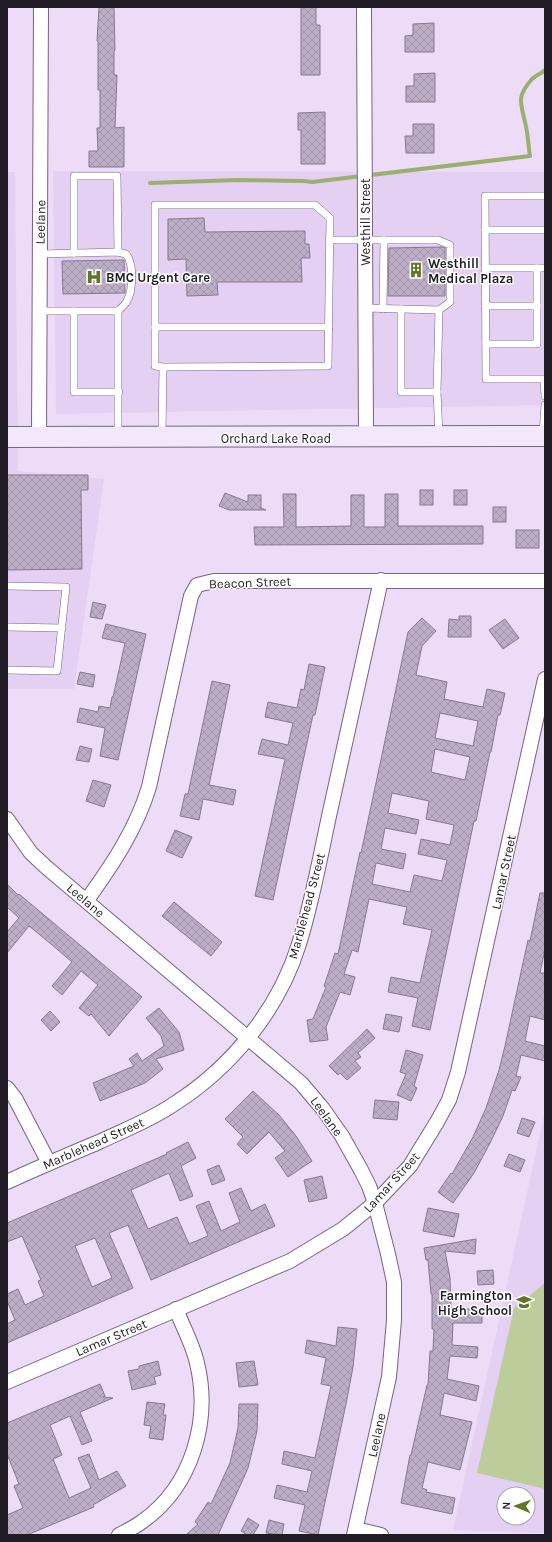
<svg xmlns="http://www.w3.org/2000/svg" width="552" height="1542" font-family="Karla,sans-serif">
<defs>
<pattern id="building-cross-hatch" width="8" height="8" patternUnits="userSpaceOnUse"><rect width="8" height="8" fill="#bdaec8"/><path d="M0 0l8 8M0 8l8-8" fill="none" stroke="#a295ac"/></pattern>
</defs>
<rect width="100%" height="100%" fill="#ecdcf7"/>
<g fill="#e4d0f2" fill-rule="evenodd">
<path d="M53,171L545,172V405L56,414Z"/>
<path d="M7,172H15L18,471L104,479L74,689H7Z"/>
<path d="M545,1111V1533L453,1530ZM504,1494H528V1518H504Z"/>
</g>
<path fill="#bccd9b" d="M545,1283V1489L477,1473L514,1308Z"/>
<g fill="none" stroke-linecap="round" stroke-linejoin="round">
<path stroke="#9baf70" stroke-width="4" d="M150,183L237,180L304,181L312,182L530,156C528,144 528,133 525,122C520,101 517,96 532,79C536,75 541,74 545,70"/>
</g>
<g fill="url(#building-cross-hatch)" stroke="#877891" fill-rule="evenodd">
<path d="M99,7H114L115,50L114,51V75H117L115,128L124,127V167H89V151H98L97,128H100V90H98V41H97Z"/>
<path d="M301,7H316V25H320V75H301Z"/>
<path d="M434,23V52H405V36L413,35V24Z"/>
<path d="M435,73V102H406V86H414V74Z"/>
<path d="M325,112V164H301V130H298V113Z"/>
<path d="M413,124H434V153H406L405,136H413Z"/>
<path d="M204,218L205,232L305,231V244H309L310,258H301L302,282H217L218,295L187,296L186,259L168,260V219Z"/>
<path d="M442,247L445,248V296H388L389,248Z"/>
<path d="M124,260L125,293L63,294L62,261Z"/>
<path d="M7,475H88V490H81L82,569L7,570Z"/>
<rect x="420" y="490" width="13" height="15"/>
<rect x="454" y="490" width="13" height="15"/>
<path d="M225,493L248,502V495H261V508L266,510H229L219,506Z"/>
<path d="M283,494H296V527L351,526V495H364V527H385V494H398V526H483V544L255,545L254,527H284Z"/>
<rect x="493" y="507" width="13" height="15"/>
<rect x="516" y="530" width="23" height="18"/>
<path d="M93,602L106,605L102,619L90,617Z"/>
<path d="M459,616H471V637H448L449,619L459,620Z"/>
<path d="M422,618L436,631L422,646L416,675L447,682L444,699L483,707L487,689L505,693L500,715H498L491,752H490L476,821H474L430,1030L412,1026L418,998L388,992L391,977L420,983L432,930L403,924L407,907L369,899L358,952L352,950L344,974L355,977L350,995L340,992L326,1027L328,1040L310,1042L307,1020L313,1019L326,987L324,986L335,953L338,954L360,852L361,853L376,783L408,632ZM440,713L478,721L473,746L435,738ZM435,749L470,757L465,780L431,772ZM392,793L429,801L426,819L454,825L450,845L421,839L418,854L447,860L442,881L414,875L410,892L372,884L376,863L403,869L406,854L381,849L385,828L416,834L419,820L388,813Z"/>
<path d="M505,619L519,638L503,649L489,630Z"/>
<path d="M106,624L146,634L118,760L100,756L105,728L77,722L80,708L98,712L99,706L110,708L112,697H113L125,643L102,638Z"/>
<path d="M309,664L325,667L315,715H313L273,900L255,896L285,759L258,754L262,739L288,745L293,723L265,717L268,702L297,708L301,689L304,690Z"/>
<path d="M80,672L95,675L93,687L77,684Z"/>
<path d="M212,681L230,685L209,785L236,790L233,805L203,799L199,820L180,816L185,794H188Z"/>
<path d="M80,746L92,749L89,762L76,760Z"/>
<path d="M93,780L111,785L104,807L86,801Z"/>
<path d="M175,830L192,837L182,858L166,851Z"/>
<path d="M7,884L18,895L19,894L142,997L109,1036L91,1014L89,1016L79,1008L98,985L81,971L62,995L52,986L72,962L51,944L29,926L7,953V932L19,918L7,907Z"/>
<path d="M540,893H545V949L540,973H545V1020L530,1016L525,1041L545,1046V1061L521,1055L516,1076L521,1077L515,1091L512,1090L503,1116L490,1143L474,1173L453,1203L438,1192L451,1173L452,1174L473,1137L486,1108L499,1070L505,1046L528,940L530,941Z"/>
<path d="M174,902L222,942L211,956L162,916Z"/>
<path d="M159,1008L179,1032L184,1050L156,1059L163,1069L145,1083L100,1101L93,1083L134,1066L129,1059L137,1053L142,1061L164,1046L161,1036L146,1018Z"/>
<path d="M50,1011L60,1022L51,1031L41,1020Z"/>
<path d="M386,1014L402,1017L399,1032L383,1029Z"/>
<path d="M367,1029L375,1038L358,1053L361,1057L355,1061L361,1068L347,1080L340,1073L338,1075L329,1066Z"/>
<path d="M406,1050L423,1055L414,1086L417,1088L411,1101L397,1095L406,1074L400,1072Z"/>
<path d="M253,1091L279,1115L296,1136L312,1161L288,1177L275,1158L285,1151L269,1132L247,1154L237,1144L243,1137L225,1119Z"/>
<path d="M375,1100L399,1102L397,1120L373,1118Z"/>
<path d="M522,1118L535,1122L529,1137L517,1133Z"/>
<path d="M188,1142L196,1158L181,1166L193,1196L180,1201L169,1173L131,1190L148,1229L177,1217L189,1244L208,1236L196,1206L209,1201L221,1231L240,1222L229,1193L241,1188L251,1211L265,1204L275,1226L151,1280L128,1225L109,1233L133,1288L7,1343V1324L15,1320L7,1301V1294L18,1289L25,1305L44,1296L38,1281L41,1280L22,1236L7,1242V1223L167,1154L166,1153ZM95,1238L112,1278L92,1287L75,1246Z"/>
<path d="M509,1154L525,1160L520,1172L504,1166Z"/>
<path d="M219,1165L225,1180L212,1185L207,1170Z"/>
<path d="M322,1176L327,1198L309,1202L304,1180Z"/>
<path d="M428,1208L459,1214L454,1237L423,1231Z"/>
<path d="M476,1239L475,1254L445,1251L450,1278L451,1309H482V1323H453L452,1345L478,1347L477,1358L450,1356L447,1379L479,1386L476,1401L444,1393L440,1415L472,1422L460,1470L428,1462L422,1488L427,1490L426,1492L455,1498L452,1514L401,1503L410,1455H411L427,1385H428L430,1351H433L434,1329H432V1294H431L428,1260H426L424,1248Z"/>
<path d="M493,1270L494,1284L478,1285L477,1271Z"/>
<path d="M338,1327L357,1329L353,1367L346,1404L318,1535L299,1531L305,1505L274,1498L277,1485L307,1492L312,1471L282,1464L284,1451L315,1458L331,1386L321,1384L326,1358L305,1353L307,1340L336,1346Z"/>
<path d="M158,1361L161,1375L154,1377L156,1384L132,1390L128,1371L139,1369V1366Z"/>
<path d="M254,1361L258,1385L239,1387L236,1363Z"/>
<path d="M100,1384L105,1396L103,1397L113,1398L80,1412L92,1441L82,1445L70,1416L50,1425L62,1455L53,1459L69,1498L91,1488L78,1458L89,1454L99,1480L117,1471L126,1486L93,1505L94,1507L27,1535H7V1515L23,1508L14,1486L19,1484L7,1454V1423Z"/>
<path d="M147,1402L165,1404L163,1415H166L163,1440L149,1438L151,1426L144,1425Z"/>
<path d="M239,1404H258L257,1431L248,1468L218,1535H186L198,1524L195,1522L208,1502L211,1504L230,1463L238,1428Z"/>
<path d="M248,1518L259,1525L253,1535H247L241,1531Z"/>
<path d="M269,1520L284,1524L282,1535L266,1533Z"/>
</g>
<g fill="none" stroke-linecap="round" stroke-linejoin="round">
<defs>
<g id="lane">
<path d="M545,196H485L486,379H544L545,396"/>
<path d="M485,230H545"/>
<path d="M329,240H438L450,245V302L439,310L437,392L439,435"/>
<path d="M74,253V176H117L118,252"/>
<path d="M40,254L118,252L126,254C134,264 133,290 127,301C125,305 121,308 118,311"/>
<path d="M485,268H545"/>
<path d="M485,306H537"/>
<path d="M365,308L439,310"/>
<path d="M383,309L384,240"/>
<path d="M401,309V392H437"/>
<path d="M39,311H118V436"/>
<path d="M74,311V392H119"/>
<path d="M155,327H329"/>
<path d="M486,344H537V268"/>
<path d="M543,434L545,405"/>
<path d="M162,435L163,367L328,366L330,218L315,205H155V366L163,367"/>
<path d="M7,586L66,587L57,671L7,670"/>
<path d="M7,627L62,628"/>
</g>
<g id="street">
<path d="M364,7L366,437"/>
<path d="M39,437L41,7"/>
<path d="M7,819L31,853L46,867L301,1083L323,1109L342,1136L361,1170L369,1186L375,1203L388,1254L394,1282V1320L389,1377L354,1535"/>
<path d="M87,900C112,865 136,830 149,787L191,596L197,585L214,581H545"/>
<path d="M7,1088L15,1098L49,1163"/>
<path d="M7,1182C37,1168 68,1155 99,1142C124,1130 151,1120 174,1104C232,1067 279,1009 299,944C314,896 322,846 333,798C349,725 365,653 381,580"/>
<path d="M7,1382L290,1261L343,1229L375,1203L410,1166L437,1122L449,1100L458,1072L545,679"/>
<path d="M356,1529L381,1535"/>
<path d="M119,1535C127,1531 135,1527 143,1521C192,1486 211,1421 197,1363C193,1345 183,1327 176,1309"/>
</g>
<path id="secondary" d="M7,437L545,436"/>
</defs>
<use href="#lane" stroke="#74667e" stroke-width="8"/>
<use href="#street" stroke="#74667e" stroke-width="16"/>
<use href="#secondary" stroke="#74667e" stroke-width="22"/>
<use href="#lane" stroke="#fff" stroke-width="7"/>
<use href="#street" stroke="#fff" stroke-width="14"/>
<use href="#secondary" stroke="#f3e7fb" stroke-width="20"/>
</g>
<defs>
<symbol id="building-bare" viewBox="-9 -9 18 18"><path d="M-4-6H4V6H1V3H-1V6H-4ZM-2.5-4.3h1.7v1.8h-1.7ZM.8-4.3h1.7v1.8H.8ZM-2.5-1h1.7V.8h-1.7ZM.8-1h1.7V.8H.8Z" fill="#617627" stroke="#fff" stroke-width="2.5" paint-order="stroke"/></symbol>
<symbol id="hospital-bare" viewBox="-9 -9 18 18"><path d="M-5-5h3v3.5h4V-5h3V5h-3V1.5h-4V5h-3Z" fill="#617627" stroke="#fff" stroke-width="2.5" paint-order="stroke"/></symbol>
<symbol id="school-bare" viewBox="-9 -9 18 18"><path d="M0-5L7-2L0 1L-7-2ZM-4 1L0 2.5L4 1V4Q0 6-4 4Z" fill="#617627" stroke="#fff" stroke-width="2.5" paint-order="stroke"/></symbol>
</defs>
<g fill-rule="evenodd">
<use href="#building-bare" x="405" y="259" width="22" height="22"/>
<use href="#hospital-bare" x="83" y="266" width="22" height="22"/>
<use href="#school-bare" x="513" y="1291" width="22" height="22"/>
</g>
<g text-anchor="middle" stroke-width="3" stroke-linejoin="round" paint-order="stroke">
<g font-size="13" fill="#211b25" stroke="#fff">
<text transform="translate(40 222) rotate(-89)" y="5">Leelane</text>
<text transform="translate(365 222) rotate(-90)" y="5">Westhill Street</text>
<text x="276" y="443">Orchard Lake Road</text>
<text transform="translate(250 582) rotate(-2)" y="5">Beacon Street</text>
<text transform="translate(503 872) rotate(-78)" y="5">Lamar Street</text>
<text transform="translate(86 900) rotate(40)" y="5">Leelane</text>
<text transform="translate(306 906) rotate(-75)" y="5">Marblehead Street</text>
<text transform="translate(327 1116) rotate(54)" y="5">Leelane</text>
<text transform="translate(93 1143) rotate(-24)" y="5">Marblehead Street</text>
<text transform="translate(391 1182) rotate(-48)" y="5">Lamar Street</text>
<text transform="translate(111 1337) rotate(-23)" y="5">Lamar Street</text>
<text transform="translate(376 1435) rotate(-78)" y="5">Leelane</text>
</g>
<g font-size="13" font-weight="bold" fill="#211b25" stroke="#fff" text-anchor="start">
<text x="428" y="268">Westhill<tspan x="428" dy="15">Medical Plaza</tspan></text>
<text x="106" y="282">BMC Urgent Care</text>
<text x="512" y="1300" text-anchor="end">Farmington<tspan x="512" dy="15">High School</tspan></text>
</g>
</g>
<rect width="552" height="1542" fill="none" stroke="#211b25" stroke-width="16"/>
<g transform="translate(516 1506) rotate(272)"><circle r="19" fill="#ffffff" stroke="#a6a4a8"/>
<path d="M0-3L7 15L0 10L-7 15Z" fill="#617627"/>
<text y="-6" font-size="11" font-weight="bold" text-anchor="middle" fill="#211b25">N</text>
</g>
</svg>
